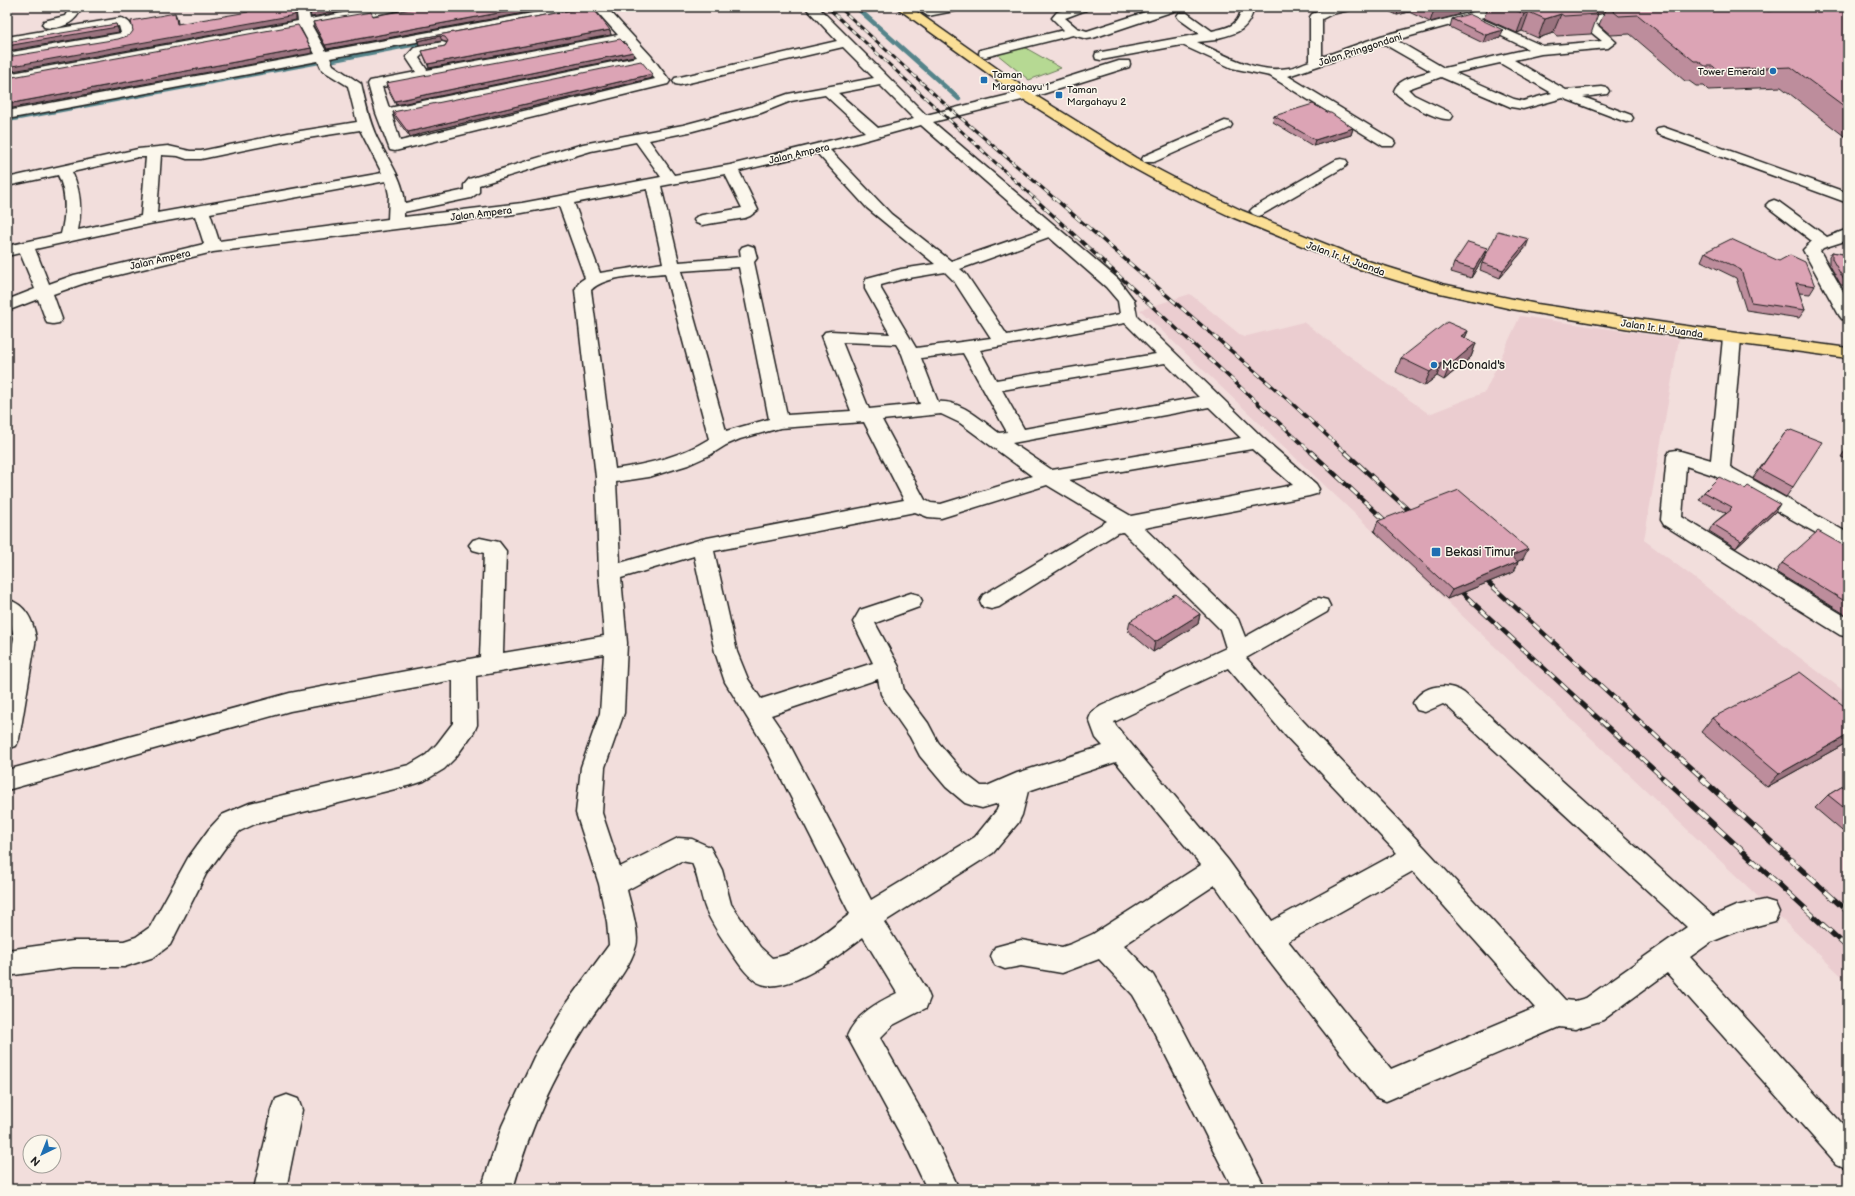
<svg xmlns="http://www.w3.org/2000/svg" width="1855" height="1196" font-family="'Balsamiq Sans',sans-serif">
<rect width="100%" height="100%" fill="#f2dedc"/>
<filter id="ink" filterUnits="userSpaceOnUse"><feTurbulence type="fractalNoise" baseFrequency=".025" numOctaves="2"/><feDisplacementMap in="SourceGraphic" scale="8" xChannelSelector="R" yChannelSelector="G"/><feConvolveMatrix kernelMatrix="1 2 1 2 8 2 1 2 1" color-interpolation-filters="sRGB"/></filter>
<g filter="url(#ink)">
<path fill="#ebcdd0" d="M1190,294L1243,337L1303,322L1429,414L1485,392L1520,316L1679,339L1644,540L1848,694V982L1140,310Z"/>
<path fill="#b6d993" stroke="#697a58" d="M1024,47L1061,68L1029,80L997,54Z"/>
<g fill="none" stroke-linecap="round" stroke-linejoin="round">
<g stroke="#54848a" stroke-width="4.5">
<path d="M856,7L959,99"/>
<path d="M333,60L427,42"/>
<path d="M7,120L319,62"/>
</g>
<defs>
<g id="minor">
<path d="M70,7H82C76,23 60,31 44,27L42,24L44,21L65,16Z"/>
<path d="M305,7L311,11L309,14L310,19L375,7H401L395,11L312,26L326,51L565,7H590L584,11L330,58L333,65L361,84C365,102 369,121 377,138C388,160 403,178 405,203L461,191L464,190V185L469,179L583,144L683,125L751,107L788,94L874,78L843,47L680,85L675,84L673,81L675,78L680,77L837,41L805,7H818L926,115L1021,92L1119,61H1129L1130,64L1129,67L1030,98L933,122L1118,279L1134,300L1137,316L1263,438L1316,484L1319,489L1316,494L1309,496L1144,528L1238,619L1245,637L1311,600L1319,598L1327,600L1330,606L1327,612L1246,658L1303,721L1425,848L1565,1000L1575,1001L1586,998L1687,927L1448,707L1443,704L1425,712L1417,710L1413,703C1423,684 1448,682 1464,693L1713,916L1736,906L1765,900L1775,903L1779,912L1775,921L1738,931L1711,942L1690,957L1848,1130V1169L1837,1164L1667,973L1603,1020L1575,1029L1559,1027L1386,1101L1375,1097L1258,947L1215,885L1124,945L1153,975L1172,1008L1266,1189H1233L1152,1028L1133,995L1099,959L1062,973L1021,966L1005,969L995,965L991,956L995,947L1021,940L1062,947L1071,944L1093,934L1201,865L1116,762L1028,791L1022,815L1018,823L993,853L884,922L926,988L930,998L926,1008L893,1025L880,1038L926,1119L959,1189H927L904,1141L847,1036C857,1014 876,1003 897,993L863,937C841,954 785,998 757,982C745,974 737,961 729,949C721,937 712,924 706,910C700,895 699,878 692,863L681,861L627,890C630,903 640,934 636,946C628,974 601,1001 586,1026C552,1079 530,1128 513,1189H481L502,1126L534,1057L567,1002L609,945L607,922L599,884L576,813L581,767L600,713L604,654L476,676L477,725L474,732L455,758L444,769L424,781L415,784L255,824L240,831L227,845L206,874L170,945L154,957L124,967H73L7,976V950L73,941H124L136,937L150,927L188,858L209,829L222,815L250,803L409,765L426,755L437,744L453,723V680L290,711L7,790V770L290,693L480,657L484,553L473,550L469,545L473,540L480,538L499,542L506,551L503,653L604,636L599,574L596,477L575,290L579,282L585,278L559,206L522,213L213,252L85,283L53,294L62,319L59,323L53,324L47,323L38,299L7,311V300L35,289L20,253L7,256V246L61,234C66,214 67,194 58,175L7,186V178L138,149L168,146L190,151H201L288,133L357,122L348,86L322,70L318,61L7,119V111L315,54L301,28L7,82V74L298,21L297,14L301,8ZM880,85L914,119L878,128L838,93ZM825,95L865,132L730,165L674,175L649,140L689,132L761,113L791,101ZM921,125L1041,230L951,261L891,214L830,150ZM360,130L382,173L157,213L161,155L178,156L187,159H201L288,141ZM636,142L661,177L522,203L404,217V212L471,198L479,192V185L591,151ZM817,153L867,208L935,264L901,269L867,278L865,282V289L890,334L831,331L825,332L822,336L851,411L787,415L754,262L757,258L754,247L748,245L742,247L740,250L741,257L679,262L661,186L725,174L742,208L702,215L696,217L694,220L696,223L702,225L745,218L750,216L758,210L739,171ZM138,157H146L141,216L78,230C82,210 81,191 72,172ZM386,181L389,195L388,219L219,241L210,213ZM647,189L663,263L600,273L574,203ZM195,216L204,244L74,275L49,284L35,249L149,224ZM1049,237L1106,287L1118,301L1120,314L1007,335L966,274L960,269ZM739,267L769,419L726,431L681,271ZM945,272L954,281L991,338L916,348L881,289V285L903,279ZM665,273L709,439C680,457 648,464 615,469L591,290C606,275 645,275 665,273ZM1125,323L1156,354L996,380L980,350ZM842,342L896,344L902,354L920,404L869,409ZM963,353L1007,432L999,433C982,421 961,400 938,402L921,358ZM1165,363L1199,397L1024,429L1002,390ZM1209,407L1241,438L1052,470L1012,443ZM941,414L960,423L1032,476L941,504L931,503L925,500L882,420ZM864,422L904,500L702,539L620,563L616,482L649,477L688,465L710,455L726,445L740,439L780,428ZM1252,449L1293,485L1131,516L1069,480ZM1047,485L1107,521L983,595L980,601L983,607L991,609L999,607L1117,533L1123,532L1220,629L1226,648L1101,706L1092,712L1089,719L1096,738L1103,746L1017,773L987,786H981L964,773L938,742L928,723L904,691L899,667L875,623L919,607L922,601L919,595L911,593L860,610L853,622L873,663L761,699L748,679L737,652L714,551L915,512L928,517L941,518ZM694,556L715,652L725,682L766,748L850,914C826,932 802,954 772,958L760,947L731,904L722,870L710,847L692,839L678,838L620,867L602,813L605,767L624,713L627,643L621,578ZM1228,668L1285,735L1397,853L1272,921L1228,860L1116,726L1114,722ZM878,679L881,694L885,701L910,737L920,756L946,787L965,803L974,806L982,808L999,803L997,810L975,837L871,900L784,734L771,715ZM1413,871L1535,1008L1391,1069L1288,941Z"/>
<path d="M593,7H606L651,56L670,81L668,84L395,151L390,150L376,113L368,84L370,81L375,80L416,72L406,57L414,48L442,42L446,43L448,46L446,49L423,54L419,58L427,70L618,35ZM624,41L637,57L389,108L382,87ZM642,64L655,79L400,141L392,115Z"/>
<path d="M935,7H961L959,10L928,16L922,12L924,9Z"/>
<path d="M1071,7H1088L1086,10L1065,18L1077,28L1087,31L1161,7H1179L1177,10L1093,38L1087,39L1073,35L985,57L980,56L979,53L980,50L1064,30L1052,18L1057,12Z"/>
<path d="M1242,7H1254C1249,30 1238,33 1218,38L1216,40L1197,42C1225,55 1257,74 1289,68C1296,67 1303,63 1310,61V17L1312,14L1330,7H1351L1349,10L1332,14L1322,19V57L1381,36L1492,7H1512L1510,10L1480,18L1543,46L1602,41L1586,28L1583,22C1591,10 1671,7 1687,7L1681,11L1596,24L1616,42L1608,48L1541,54L1514,60L1566,90L1602,87L1607,88L1609,91L1607,94L1583,97L1631,115L1633,118L1631,121L1626,122L1563,98L1523,109L1511,107L1441,77L1408,89L1414,95L1451,113L1453,116L1451,119C1439,122 1401,101 1394,91C1398,78 1420,75 1431,71L1384,44L1288,76L1393,140L1395,143L1393,146H1383L1270,76L1232,68L1182,45L1101,60L1096,59L1095,56L1096,53L1200,34L1179,19L1177,16L1179,13H1187L1212,31C1230,27 1238,26 1242,7ZM1469,20L1528,49L1444,68L1396,40ZM1500,63L1552,93L1523,101L1514,99L1455,73Z"/>
<path d="M121,18C131,21 132,26 134,35L132,38L120,42L7,61V53L121,33L119,26L7,45V37Z"/>
<path d="M1225,121L1230,122L1232,125L1230,128L1154,162H1144L1142,159L1144,156Z"/>
<path d="M1663,127L1848,193V203L1658,134L1656,131L1658,128Z"/>
<path d="M1341,159L1346,160L1348,163L1346,166L1263,214L1258,216L1253,214L1250,211L1253,208L1336,160Z"/>
<path d="M1774,200L1779,202L1827,237L1848,229V240L1823,248L1820,251L1848,300V320L1842,319L1839,315L1803,250L1812,241L1769,208L1766,205L1769,202Z"/>
<path d="M1732,333L1738,334L1741,338L1730,467L1848,533V549L1841,547L1713,475L1686,466L1682,517L1848,618V637L1840,635L1664,525L1661,520L1667,456L1670,451L1677,450L1711,460L1723,338L1726,334Z"/>
<path d="M7,599C26,605 33,620 36,638L19,739L16,746L7,749V674L14,638L11,624L7,618Z"/>
<path d="M287,1095L298,1099L302,1110L286,1189H254L272,1110L276,1099Z"/>
</g>
<path id="highway" d="M896,7H910L1036,96L1136,158L1178,180L1243,211L1368,261L1442,284L1537,304L1672,324L1848,348V358L1642,331L1512,309L1431,291L1356,268L1232,217L1168,187L1126,164L1026,101Z"/>
</defs>
<use href="#minor" stroke="#1c1c1c" stroke-width="3"/>
<use href="#highway" stroke="#1c1c1c" stroke-width="3"/>
<use href="#minor" fill="#fbf7ec" fill-rule="evenodd"/>
<use href="#highway" fill="#fbdf96" fill-rule="evenodd"/>
<defs>
<g id="rail-far3">
<path d="M827,7L1035,199"/>
<path d="M839,7L954,112L1055,199"/>
</g>
<g id="rail-far2">
<path d="M1034,198L1312,453"/>
<path d="M1054,198L1287,399L1346,453"/>
</g>
<g id="rail-far1">
<path d="M1311,452L1391,526"/>
<path d="M1345,452L1416,517"/>
<path d="M1480,575L1703,779"/>
<path d="M1455,586L1664,779"/>
</g>
<g id="rail">
<path d="M1663,778L1848,948"/>
<path d="M1701,778L1848,912"/>
</g>
</defs>
<use href="#rail-far3" stroke="#1c1c1c" stroke-width="3"/>
<use href="#rail-far2" stroke="#1c1c1c" stroke-width="3.5"/>
<use href="#rail-far1" stroke="#1c1c1c" stroke-width="4.5"/>
<use href="#rail" stroke="#1c1c1c" stroke-width="5.5"/>
<use href="#rail-far3" stroke="#fbf7ec" stroke-width="2" stroke-dasharray="5.5" stroke-linecap="butt"/>
<use href="#rail-far2" stroke="#fbf7ec" stroke-width="2.5" stroke-dasharray="7" stroke-linecap="butt"/>
<use href="#rail-far1" stroke="#fbf7ec" stroke-width="3" stroke-dasharray="9" stroke-linecap="butt"/>
<use href="#rail" stroke="#fbf7ec" stroke-width="4" stroke-dasharray="12" stroke-linecap="butt"/>
</g>
<g fill="#bd8d9c" stroke="#1c1c1c">
<path d="M421,7H557L327,49L314,27L313,22L373,16L421,8Z"/>
<path d="M1380,7H1486L1469,11H1460L1458,15L1430,22L1409,12L1397,15Z"/>
<path d="M1488,7H1848V139L1781,87L1708,90L1704,86H1696L1689,81H1685L1630,34L1611,35L1599,25L1604,13L1598,14L1591,34L1557,36L1553,33L1538,38L1522,31L1517,33L1484,18Z"/>
<path d="M583,8L610,30L611,35L429,68L422,51L445,46L447,42H446L442,41L419,45L417,39Z"/>
<path d="M1452,19L1500,38L1483,43L1450,27Z"/>
<path d="M634,56L396,105L387,88L386,83Z"/>
<path d="M652,78L422,133L410,137L394,116L393,112Z"/>
<path d="M1329,113L1353,128L1351,135L1313,146L1273,122L1274,116Z"/>
<path d="M1526,247L1500,278L1480,270L1482,263Z"/>
<path d="M1487,248L1484,257L1471,278L1451,272L1454,263Z"/>
<path d="M1705,252L1815,286L1810,294L1799,293L1805,310L1799,318L1746,310L1736,278L1701,261Z"/>
<path d="M1832,252L1848,255V286L1841,285L1829,264V256Z"/>
<path d="M1468,331L1465,338L1476,343L1471,357L1444,380L1437,376L1424,386L1396,372L1401,358Z"/>
<path d="M1787,430L1793,487L1786,497L1753,478Z"/>
<path d="M1848,446V460L1841,457Z"/>
<path d="M1704,492L1775,512L1736,548L1709,531L1713,524L1726,513L1699,500Z"/>
<path d="M1378,521L1523,559L1518,561L1514,572L1447,599L1374,531Z"/>
<path d="M1848,548V616L1776,572L1782,563Z"/>
<path d="M1200,614L1198,624L1153,652L1128,631L1130,621Z"/>
<path d="M1848,709V742L1767,787L1701,732L1712,718Z"/>
<path d="M1848,783V836L1815,808L1828,795Z"/>
</g>
<g fill="#9a737f" stroke="#1c1c1c">
<path d="M295,7H300L296,13V20L7,72V67Z"/>
<path d="M341,7H367L311,17L310,13Z"/>
<path d="M531,7H557L327,49L325,45Z"/>
<path d="M1399,7H1410L1409,12L1397,15Z"/>
<path d="M1435,7H1461L1458,15L1430,22Z"/>
<path d="M1470,7H1486L1469,11Z"/>
<path d="M1592,7H1606L1604,13L1595,15H1589Z"/>
<path d="M1766,7H1848L1760,19Z"/>
<path d="M1529,12L1522,31L1517,33L1524,14Z"/>
<path d="M175,13L177,18L179,28L177,24Z"/>
<path d="M1561,14L1553,33L1538,38L1545,19Z"/>
<path d="M116,24L119,32L7,51V46Z"/>
<path d="M610,30L611,35L429,68L428,64Z"/>
<path d="M1503,30L1500,38L1483,43L1486,35Z"/>
<path d="M440,36L442,41L419,45L418,41Z"/>
<path d="M311,48L313,53L7,109V104Z"/>
<path d="M633,52L634,56L396,105L395,101Z"/>
<path d="M652,74V78L422,133L410,137L408,132L421,129Z"/>
<path d="M1353,128L1351,135L1313,146L1315,140Z"/>
<path d="M1529,239L1526,247L1500,278L1503,270Z"/>
<path d="M1487,248L1484,257L1471,278L1474,269Z"/>
<path d="M1468,331L1462,345L1461,336Z"/>
<path d="M1476,343L1471,357L1444,380L1450,365Z"/>
<path d="M1442,362L1437,376L1424,386L1430,372Z"/>
<path d="M1780,504L1775,512L1736,548L1741,541Z"/>
<path d="M1528,549L1523,559L1507,566L1511,556Z"/>
<path d="M1518,562L1514,572L1447,599L1452,590Z"/>
<path d="M1200,614L1198,624L1153,652L1155,642Z"/>
<path d="M1848,735V742L1767,787L1779,774Z"/>
</g>
<g fill="#dca4b5" stroke="#1c1c1c">
<path d="M247,7H295L294,9L295,15L7,67V57L118,39L130,35L133,31L131,21L175,13L177,24L248,12Z"/>
<path d="M311,7H341L310,13Z"/>
<path d="M422,7H531L325,45L313,22L371,12L373,16Z"/>
<path d="M585,7H592L610,30L428,64L422,51L445,46L448,41L445,37L440,36L418,41L417,39L583,8Z"/>
<path d="M1509,7H1591L1592,9L1598,14L1564,16L1561,14L1545,19L1529,12L1524,14Z"/>
<path d="M1608,7H1758L1768,11L1810,7H1848V109L1791,67L1717,70L1713,66H1705L1698,61H1694L1638,15L1619,16Z"/>
<path d="M1469,14L1503,30L1486,35L1452,19Z"/>
<path d="M116,24L117,27L7,46V42Z"/>
<path d="M298,25L311,48L7,104V78Z"/>
<path d="M620,39L633,52L395,101L386,83Z"/>
<path d="M641,61L652,74L421,129L408,132L393,112Z"/>
<path d="M1313,104L1329,113H1331L1353,128L1315,140L1274,116Z"/>
<path d="M1498,231L1529,239L1503,270L1482,263Z"/>
<path d="M1731,239L1779,261L1790,255L1805,262L1815,286L1796,283L1805,310L1751,302L1741,270L1705,252Z"/>
<path d="M1468,242L1487,248L1474,269L1454,263Z"/>
<path d="M1832,252L1848,255V281L1844,280L1832,259Z"/>
<path d="M1447,322L1468,331L1461,336L1476,343L1450,365L1442,362L1430,372L1401,358Z"/>
<path d="M1787,430L1790,431L1791,430L1822,442L1793,487L1760,469Z"/>
<path d="M1719,477L1745,489L1748,486L1780,504L1741,541L1713,524L1731,510L1730,509L1732,507L1704,492Z"/>
<path d="M1459,490L1528,549L1511,556L1518,562L1452,590L1378,521Z"/>
<path d="M1818,531L1848,548V603L1782,563Z"/>
<path d="M1175,594L1200,614L1155,642L1130,621Z"/>
<path d="M1800,672L1848,709V735L1779,774L1712,718Z"/>
<path d="M1848,783V811L1828,795Z"/>
</g>
</g>
<g fill="#1f6fb2" stroke="#fbf7ec" stroke-width="1.5">
<circle cx="1773" cy="71" r="4"/>
<rect x="980" y="76" width="8" height="8" rx="2"/>
<rect x="1055" y="91" width="8" height="8" rx="2"/>
<circle cx="1434" cy="365" r="4"/>
<rect x="1431" y="547" width="10" height="10" rx="2"/>
</g>
<g text-anchor="middle" stroke-width="3" stroke-linejoin="round" paint-order="stroke">
<g font-size="10" fill="#1c1c1c" stroke="#fbf7ec">
<text transform="translate(1360 49) rotate(-18)" y="4">Jalan Pringgondani</text>
<text transform="translate(799 153) rotate(-13)" y="4">Jalan Ampera</text>
<text transform="translate(481 213) rotate(-7)" y="4">Jalan Ampera</text>
<text transform="translate(1346 258) rotate(20)" y="4">Jalan Ir. H. Juanda</text>
<text transform="translate(160 259) rotate(-13)" y="4">Jalan Ampera</text>
<text transform="translate(1662 328) rotate(8)" y="4">Jalan Ir. H. Juanda</text>
</g>
<g font-size="10" fill="#1c1c1c" stroke="#fbf7ec" text-anchor="start">
<text x="1765" y="75" text-anchor="end">Tower Emerald</text>
<text x="992" y="78">Taman<tspan x="992" dy="12">Margahayu 1</tspan></text>
<text x="1067" y="93">Taman<tspan x="1067" dy="12">Margahayu 2</tspan></text>
</g>
<g font-size="12" fill="#1c1c1c" stroke="#fbf7ec" text-anchor="start">
<text x="1442" y="369">McDonald's</text>
<text x="1445" y="556">Bekasi Timur</text>
</g>
</g>
<rect width="1855" height="1196" fill="none" stroke="#fbf7ec" stroke-width="24"/>
<rect x="12" y="12" width="1831" height="1172" fill="none" stroke="#1c1c1c" stroke-width="1.5" filter="url(#ink)"/>
<g transform="translate(42 1154) rotate(223)"><circle r="19" fill="#fbf7ec" stroke="#a29f99"/>
<path d="M0-3L7 15L0 10L-7 15Z" fill="#1f6fb2"/>
<text y="-6" font-size="11" font-weight="bold" text-anchor="middle" fill="#1c1c1c">N</text>
</g>
</svg>
